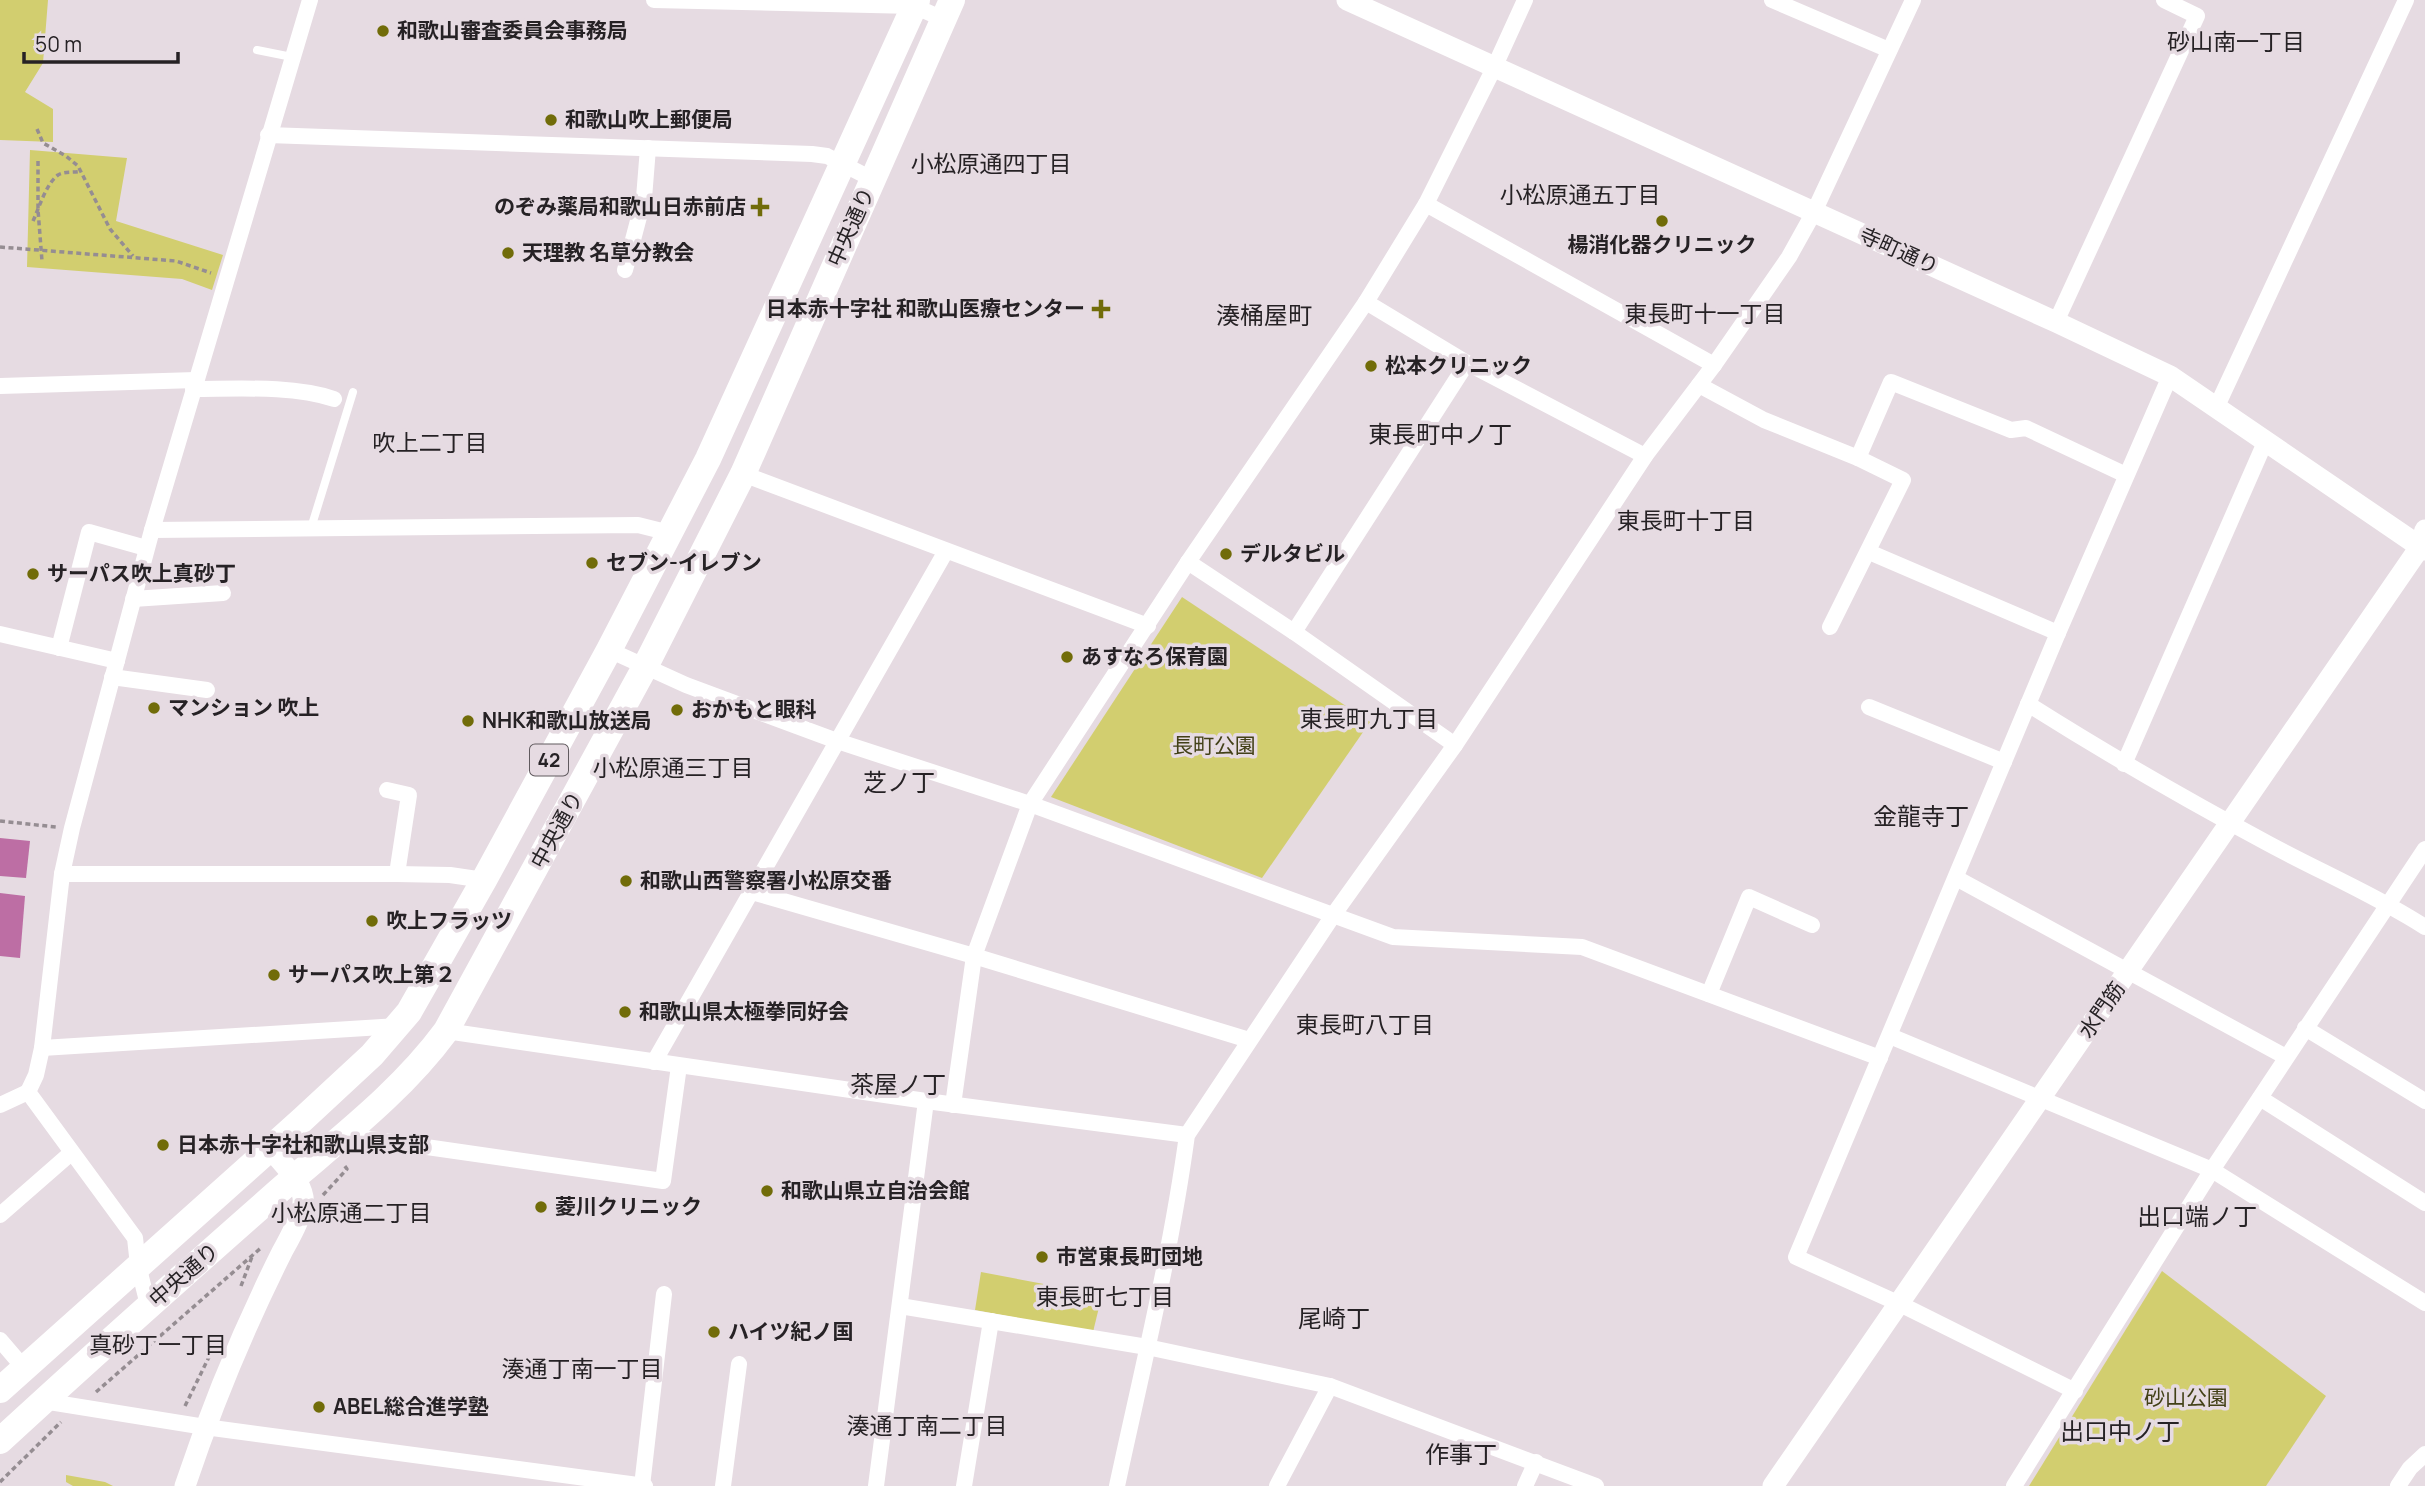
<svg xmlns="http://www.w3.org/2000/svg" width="2425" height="1486" font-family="Manrope,'Noto Sans JP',sans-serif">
<rect width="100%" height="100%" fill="#e6dbe2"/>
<g fill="#d2ce6f">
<path d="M0,0H48L43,63L25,92L53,109V142L0,140Z"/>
<path d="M30,150L127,158L116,221L223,255L212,290L182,279L27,267Z"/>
<path d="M1182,597L1370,722L1262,878L1051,797Z"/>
<path d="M2162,1271L2326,1396L2266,1486H2029Z"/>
<path d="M981,1272L1102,1295L1093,1332L975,1310Z"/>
<path d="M66,1475L105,1482L113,1486H73L66,1482Z"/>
</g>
<g fill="#bd6ea4">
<path d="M0,838L30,841L26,878L0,876Z"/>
<path d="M0,893L25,896L20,958L0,956Z"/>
</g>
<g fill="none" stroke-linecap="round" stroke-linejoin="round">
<g stroke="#958d92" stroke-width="3.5" stroke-dasharray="5 3.5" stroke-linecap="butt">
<path d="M37,129L43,143L66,156L78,166L110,229L133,256"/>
<path d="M38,161V210L42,261"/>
<path d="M33,221C39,208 46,184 58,175C65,171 74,173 81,171"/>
<path d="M0,247L176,261L211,273"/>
<path d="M0,821L56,827"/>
<path d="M323,1195L347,1169L344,1165"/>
<path d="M241,1286L253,1254"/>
<path d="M96,1392L262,1247"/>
<path d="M185,1406L209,1357"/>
<path d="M0,1482L61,1422"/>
</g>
<g stroke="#fff" stroke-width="8">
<path d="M257,50L292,57"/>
<path d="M311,528L353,392"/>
</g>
<g stroke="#fff" stroke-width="16">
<path d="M654,0L914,6L943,19"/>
<path d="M1772,0L1889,50"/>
<path d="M268,135L812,154L827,156L872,179"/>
<path d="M1426,204L1714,365"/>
<path d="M625,270L644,198L648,148"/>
<path d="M1366,302L1467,363L1645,456"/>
<path d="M2056,322L2197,16L2164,0"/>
<path d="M1699,385L1764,420L1858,458"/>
<path d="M0,386L196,380"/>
<path d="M193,389C236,389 292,385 334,399"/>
<path d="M2217,406L2406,0"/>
<path d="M743,474L1148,626"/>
<path d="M152,530L638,525L670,533"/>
<path d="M1869,552L2058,633"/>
<path d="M1188,562L1294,632L1455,745"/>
<path d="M133,599L223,593"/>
<path d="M1830,627L1903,480L1858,458L1891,382L2011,430L2026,428L2126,475"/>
<path d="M1294,632L1467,363"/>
<path d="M0,634L117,661"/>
<path d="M59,648L89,532L146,548"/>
<path d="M609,650L686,685L837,741L1030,804L1393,937L1582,947L1880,1058"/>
<path d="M112,677L207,690"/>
<path d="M2028,704C2107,754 2187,800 2269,844C2321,872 2375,895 2425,927"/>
<path d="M1869,707L2004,762"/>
<path d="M2124,764L2266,440"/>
<path d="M387,790L409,795L397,874"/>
<path d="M62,874H397L450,875L484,880"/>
<path d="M1956,878L2286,1057"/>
<path d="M752,892L974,956L1249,1040"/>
<path d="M1709,994L1749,897L1812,925"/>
<path d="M2305,1028L2425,1101"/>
<path d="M446,1031L926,1101L1187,1135"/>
<path d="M1890,1036L2212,1170L2425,1303"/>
<path d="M42,1048L398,1026"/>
<path d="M654,1062L946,551"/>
<path d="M2260,1098L2425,1203"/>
<path d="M0,1105L28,1092"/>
<path d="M953,1105L974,956L1030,804L1188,562L1366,302L1426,204L1494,68L1525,0"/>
<path d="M343,1135L663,1181L679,1066"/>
<path d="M0,1215L71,1153"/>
<path d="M148,1305L138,1265L135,1238L28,1092L36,1075L42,1048L62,874L72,828L152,530L310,0"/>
<path d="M900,1306L1147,1347L1330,1386L1596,1486"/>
<path d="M0,1340L24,1368"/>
<path d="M2075,1391L1900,1304L1796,1257L2058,633L2170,376"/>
<path d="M43,1401L205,1427L645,1486"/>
<path d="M642,1486L664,1294"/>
<path d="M723,1486L739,1364"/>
<path d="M876,1486L926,1101"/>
<path d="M964,1486L991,1321"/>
<path d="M1117,1486C1142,1370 1171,1253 1187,1135L1334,914L1455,745L1645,456L1714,365L1789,257L1814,212L1913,0"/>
<path d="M1277,1486L1330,1386"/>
<path d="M1525,1486L1536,1462"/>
<path d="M2014,1486L2212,1170L2425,849"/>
<path d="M2398,1486L2410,1468L2425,1454"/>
</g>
<g stroke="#fff" stroke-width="21">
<path d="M1347,0L2056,322L2170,376L2425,550"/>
<path d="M185,1486C212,1405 244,1328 282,1252C289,1239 305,1212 303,1197C300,1179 281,1162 270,1148"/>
<path d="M1773,1486L2420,547L2425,530"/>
</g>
<g stroke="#fff" stroke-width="26">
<path d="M0,1390L303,1119L372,1055L409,1012L484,880L609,650L708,459L917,0"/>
<path d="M0,1441C90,1358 181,1277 273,1196C332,1144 399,1095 446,1031L645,667L743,474L952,0"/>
</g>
</g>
<g fill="#716c09" stroke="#e6dbe2" stroke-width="2.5">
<circle cx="383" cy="31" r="7"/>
<circle cx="551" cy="120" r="7"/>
<path d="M756.5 196.5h7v7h7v7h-7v7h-7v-7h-7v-7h7z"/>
<circle cx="1662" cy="221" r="7"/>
<circle cx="508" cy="253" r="7"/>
<path d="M1097.5 298.5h7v7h7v7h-7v7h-7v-7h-7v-7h7z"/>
<circle cx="1371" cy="366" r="7"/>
<circle cx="1226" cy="554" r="7"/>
<circle cx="592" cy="563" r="7"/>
<circle cx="33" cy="574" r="7"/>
<circle cx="1067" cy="657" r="7"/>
<circle cx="154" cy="708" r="7"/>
<circle cx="677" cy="710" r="7"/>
<circle cx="468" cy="721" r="7"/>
<circle cx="626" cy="881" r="7"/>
<circle cx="372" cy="921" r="7"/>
<circle cx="274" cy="975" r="7"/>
<circle cx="625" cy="1012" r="7"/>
<circle cx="163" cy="1145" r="7"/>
<circle cx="767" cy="1191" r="7"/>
<circle cx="541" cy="1207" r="7"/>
<circle cx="1042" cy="1257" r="7"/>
<circle cx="714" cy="1332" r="7"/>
<circle cx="319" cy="1407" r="7"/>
</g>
<g text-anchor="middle" stroke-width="7" stroke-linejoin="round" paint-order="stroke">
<rect fill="#e6dbe2" stroke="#605a5e" stroke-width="2" x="530" y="744.5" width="38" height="31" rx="5"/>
<g font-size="19" font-weight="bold" fill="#262225">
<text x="549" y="767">42</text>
</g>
<g font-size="21" font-weight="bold" fill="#262225" stroke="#e6dbe2" text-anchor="start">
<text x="397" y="38">和歌山審査委員会事務局</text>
<text x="565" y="127">和歌山吹上郵便局</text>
<text x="746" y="214" text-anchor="end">のぞみ薬局和歌山日赤前店</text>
<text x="1662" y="252" text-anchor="middle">楊消化器クリニック</text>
<text x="522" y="260">天理教 名草分教会</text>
<text x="1085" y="316" text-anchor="end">日本赤十字社 和歌山医療センター</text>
<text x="1385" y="373">松本クリニック</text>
<text x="1240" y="561">デルタビル</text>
<text x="606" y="570">セブン-イレブン</text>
<text x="47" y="581">サーパス吹上真砂丁</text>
<text x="1081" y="664">あすなろ保育園</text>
<text x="168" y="715">マンション 吹上</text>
<text x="691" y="717">おかもと眼科</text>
<text x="482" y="728">NHK和歌山放送局</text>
<text x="640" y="888">和歌山西警察署小松原交番</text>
<text x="386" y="928">吹上フラッツ</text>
<text x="288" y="982">サーパス吹上第２</text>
<text x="639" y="1019">和歌山県太極拳同好会</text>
<text x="177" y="1152">日本赤十字社和歌山県支部</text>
<text x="781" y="1198">和歌山県立自治会館</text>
<text x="555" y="1214">菱川クリニック</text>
<text x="1056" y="1264">市営東長町団地</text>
<text x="728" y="1339">ハイツ紀ノ国</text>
<text x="333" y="1414">ABEL総合進学塾</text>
</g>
<g font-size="21" fill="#262225" stroke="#e6dbe2">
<text transform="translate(851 227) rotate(-66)" y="7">中央通り</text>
<text transform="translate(1899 251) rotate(24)" y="7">寺町通り</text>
<text transform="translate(557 830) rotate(-61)" y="7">中央通り</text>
<text transform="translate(2102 1010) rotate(-55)" y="7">水門筋</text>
<text transform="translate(184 1275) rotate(-41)" y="7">中央通り</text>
</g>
<g font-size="21" fill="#424017" stroke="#e6dbe2">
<text x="1214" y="753">長町公園</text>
<text x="2186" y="1405">砂山公園</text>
</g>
<g font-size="23" fill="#262225" stroke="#e6dbe2">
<text x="2236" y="50">砂山南一丁目</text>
<text x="991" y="172">小松原通四丁目</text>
<text x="1580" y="203">小松原通五丁目</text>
<text x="1705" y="322">東長町十一丁目</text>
<text x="430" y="451">吹上二丁目</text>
<text x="1686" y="529">東長町十丁目</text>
<text x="1369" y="727">東長町九丁目</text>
<text x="673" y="776">小松原通三丁目</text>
<text x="1365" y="1033">東長町八丁目</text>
<text x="351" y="1221">小松原通二丁目</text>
<text x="1105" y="1305">東長町七丁目</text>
<text x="158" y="1353">真砂丁一丁目</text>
<text x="582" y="1377">湊通丁南一丁目</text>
<text x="927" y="1434">湊通丁南二丁目</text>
</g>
<g font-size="24" fill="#262225" stroke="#e6dbe2">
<text x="1264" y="324">湊桶屋町</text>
<text x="1440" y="443">東長町中ノ丁</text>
<text x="899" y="791">芝ノ丁</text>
<text x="1921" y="825">金龍寺丁</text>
<text x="898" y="1093">茶屋ノ丁</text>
<text x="2197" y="1225">出口端ノ丁</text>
<text x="1334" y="1327">尾崎丁</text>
<text x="2120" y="1440">出口中ノ丁</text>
<text x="1461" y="1463">作事丁</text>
</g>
</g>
<path d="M24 52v10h154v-10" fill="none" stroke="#262225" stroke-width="3.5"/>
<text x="35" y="52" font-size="21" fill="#262225" stroke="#e6dbe2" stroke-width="5" paint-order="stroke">50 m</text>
</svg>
